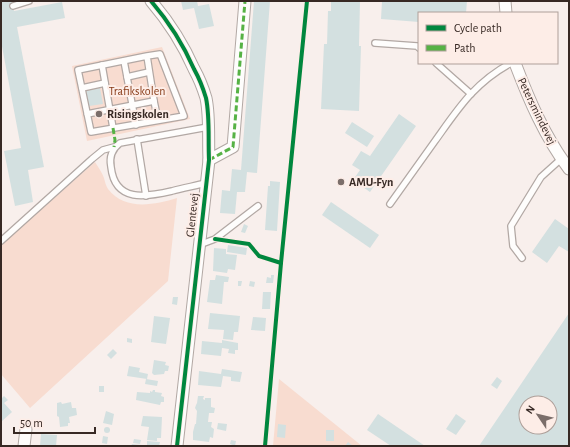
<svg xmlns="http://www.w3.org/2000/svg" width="570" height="447" font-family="'Alegreya Sans',sans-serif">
<rect width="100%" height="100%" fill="#f8efec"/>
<g fill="#f8dcd0">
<path d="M162,47L190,119L87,141L72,66Z"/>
<path d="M95,162C98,167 102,172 104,178C105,182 106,186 108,189C125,211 154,205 177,198L168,281L30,408L1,374V245Z"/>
<path d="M279,379L362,446H273Z"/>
</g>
<g fill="#d3e0e0" fill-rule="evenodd">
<path d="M1,1H12L14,11L62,2L65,18L17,27L44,167L28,170L33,202L15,206L4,151L21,148L1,41Z"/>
<path d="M181,1H197L198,6L209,4L214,26L199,29L194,8L183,10Z"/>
<path d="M254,1H270L257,173L247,172L245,192H237L235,214L220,213L222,190L230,191L232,169L241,170Z"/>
<path d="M331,1H360L359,46H361L359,111L321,109L324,44H327L328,11H331Z"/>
<path d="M382,1H467L466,13H419V22L381,19Z"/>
<path d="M100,88L103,104L89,106L86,91Z"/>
<path d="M399,114L416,126L370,192L353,180L360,170L352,165L361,151L370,156Z"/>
<path d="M352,122L374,136L367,147L345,133Z"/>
<path d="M270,181L280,182L277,231L265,230L268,186H270Z"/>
<path d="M331,202L379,235L370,248L322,215Z"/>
<path d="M555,219L569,229V252L559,246L547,263L532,252Z"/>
<path d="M244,224L248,226L245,233L241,232Z"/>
<path d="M228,245L247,248L246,255L227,252Z"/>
<path d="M214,248L226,249V254L237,255L235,270L228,269L227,273L213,271Z"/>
<path d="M216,275L229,277L228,282H224L222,304L207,302L210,280H215Z"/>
<path d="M271,275H274L273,283H266L267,277L271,278Z"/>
<path d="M238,281H242L241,286H238Z"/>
<path d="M250,281L255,282L254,287L249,286Z"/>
<path d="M263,292H271L270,309H262Z"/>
<path d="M173,297H178L177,305L172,304Z"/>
<path d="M210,313L240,316L238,332H234L233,340L223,339L224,330L208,329Z"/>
<path d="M569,313V446H479ZM526,403H550V427H526Z"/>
<path d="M154,316L170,318L166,344L151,342Z"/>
<path d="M253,317L266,318L265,331L251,330Z"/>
<path d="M127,338L132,339V343L127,342Z"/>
<path d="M222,340L238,343V350H235V354L228,353L229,349L222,348L221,356L201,354L202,341L222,343Z"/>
<path d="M113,349L117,353L111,359L107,355Z"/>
<path d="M154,360L166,362L165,365L169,366L168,371H165L164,374L154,375L152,373Z"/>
<path d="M129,366L140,368L139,372L148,374L147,379L127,376Z"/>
<path d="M222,369L242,372L240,382L231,381V377L223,376L221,387L198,385L199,371L221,374Z"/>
<path d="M497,377L502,381L497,389L491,385Z"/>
<path d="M146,379L158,381L157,386L145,384Z"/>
<rect x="99" y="386" width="5" height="6"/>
<path d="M153,390H155V392L162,393L161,396L164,397V402H161L160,405L136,400L137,392L150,393V391L152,392Z"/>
<path d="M4,396L8,400L4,403L12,412L1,422V399Z"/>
<path d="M198,396H204L203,399L205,400V398H211V407L215,408L214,413H209L208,422H212L211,427L214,429L213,438L210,437L209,442L193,440V432L195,424H196L197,411L195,408L196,405L197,403Z"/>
<path d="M61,402L62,404L71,402L72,408H76L77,415L69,417L70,423H68V426L60,427L59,417L57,416V403Z"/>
<path d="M106,411L114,414L112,425L103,423Z"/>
<path d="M378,414L425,446H391L367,430Z"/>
<path d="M456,414L466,421L456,435L446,429Z"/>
<path d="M143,416L162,417L161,438H157V441L147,440L149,427L141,426Z"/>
<path d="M218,423L227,424L226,431L217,429Z"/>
<path d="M278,424L286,425L285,438L277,437Z"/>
<circle cx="107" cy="430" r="3"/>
<rect x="326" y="430" width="8" height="11"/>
<path d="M41,434L57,435L56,446H40Z"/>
<path d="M103,436L108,437L107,444L102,443Z"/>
<path d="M134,439L141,440L140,444L133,443Z"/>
<path d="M231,440L236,441L235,446L230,444Z"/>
<path d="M147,441L160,442L159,446H148L149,445H147Z"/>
<path d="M348,442L353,446H345Z"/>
<path d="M132,444L142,445V446H131Z"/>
</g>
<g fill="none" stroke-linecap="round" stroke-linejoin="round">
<defs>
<g id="lane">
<path d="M13,6L29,1"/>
<path d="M375,43L417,46L419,48"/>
<path d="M124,61L136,125"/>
<path d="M436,63L471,94"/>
<path d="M102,65L113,128"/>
<path d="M127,77L149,72"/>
<path d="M82,88L105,83"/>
<path d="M154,101L158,120"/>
<path d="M87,114L154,101L147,56L78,70L91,132L184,116L160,54L147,56"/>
<path d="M137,139L146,196"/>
<path d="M206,183C194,186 183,188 172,191C146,197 115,203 111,167C109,157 112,149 120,143L208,127"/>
<path d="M390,204C405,183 420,162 435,141C458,109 474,83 511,63"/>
<path d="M1,241L92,159L103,150L114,147"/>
<path d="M199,245L215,239L258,206"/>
<path d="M522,258L513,246L511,226L541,177L561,159"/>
</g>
<g id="street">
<path d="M151,1C169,22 183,44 194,69C199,78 203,88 206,98C210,117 208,139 209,160L177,446"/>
<path d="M505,1L506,13"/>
<path d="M515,63C529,100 545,137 569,169"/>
<path d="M209,160L233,147L245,1"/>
<path d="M24,446L26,429"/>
</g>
</defs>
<use href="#lane" stroke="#b2a8a4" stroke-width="8"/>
<use href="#street" stroke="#b2a8a4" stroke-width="13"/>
<use href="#lane" stroke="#fefdfc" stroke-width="5.5"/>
<use href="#street" stroke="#fefdfc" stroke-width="11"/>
<g stroke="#56b245" stroke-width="3" stroke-dasharray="6 3" stroke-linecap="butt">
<path d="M113,128L115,140L114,147"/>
<path d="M209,160L233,147L245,1"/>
</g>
<defs>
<g id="cycleway">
<path d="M151,1C169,22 183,44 194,69C199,78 203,88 206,98C210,117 208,139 209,160L177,446"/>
<path d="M215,239L249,244L259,256L281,263"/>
<path d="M265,446L281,263L307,1"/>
</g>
</defs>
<use href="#cycleway" stroke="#fdede7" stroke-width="6"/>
<use href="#cycleway" stroke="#00873e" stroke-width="4"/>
</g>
<g fill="#7b6e6a" stroke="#fdede7" stroke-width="1.5">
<circle cx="99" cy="114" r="4"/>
<circle cx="341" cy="182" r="4"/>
</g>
<g text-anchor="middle" stroke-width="4" stroke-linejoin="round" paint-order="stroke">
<g font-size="12" fill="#873a16" stroke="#fdede7">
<text x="137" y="95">Trafikskolen</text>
</g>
<g font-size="12" fill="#372924" stroke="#fdede7">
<text transform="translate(537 111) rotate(64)" y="4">Petersmindevej</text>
<text transform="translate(192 215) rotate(-84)" y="4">Glentevej</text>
</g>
<g font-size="12" font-weight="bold" fill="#372924" stroke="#fdede7" text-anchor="start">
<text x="107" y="118">Risingskolen</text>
<text x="349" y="186">AMU-Fyn</text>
</g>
</g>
<rect width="570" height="447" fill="none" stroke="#372924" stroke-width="4"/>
<rect x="418" y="12" width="140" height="52" fill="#fdede7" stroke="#ae9f99"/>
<rect x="426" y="25" width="20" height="6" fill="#00873e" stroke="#ae9f99"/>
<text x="454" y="32" font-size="12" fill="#372924">Cycle path</text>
<rect x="426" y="45" width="20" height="6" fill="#56b245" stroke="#ae9f99"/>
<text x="454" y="52" font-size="12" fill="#372924">Path</text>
<g transform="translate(538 415) rotate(305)"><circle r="19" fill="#fdede7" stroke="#ae9f99"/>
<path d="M0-3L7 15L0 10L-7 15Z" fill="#7b6e6a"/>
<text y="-6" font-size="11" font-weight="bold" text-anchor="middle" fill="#372924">N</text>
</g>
<path d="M14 427v6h81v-6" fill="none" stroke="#372924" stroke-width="2"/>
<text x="20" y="427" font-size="12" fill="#372924" stroke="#fdede7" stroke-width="3" paint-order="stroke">50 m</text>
</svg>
